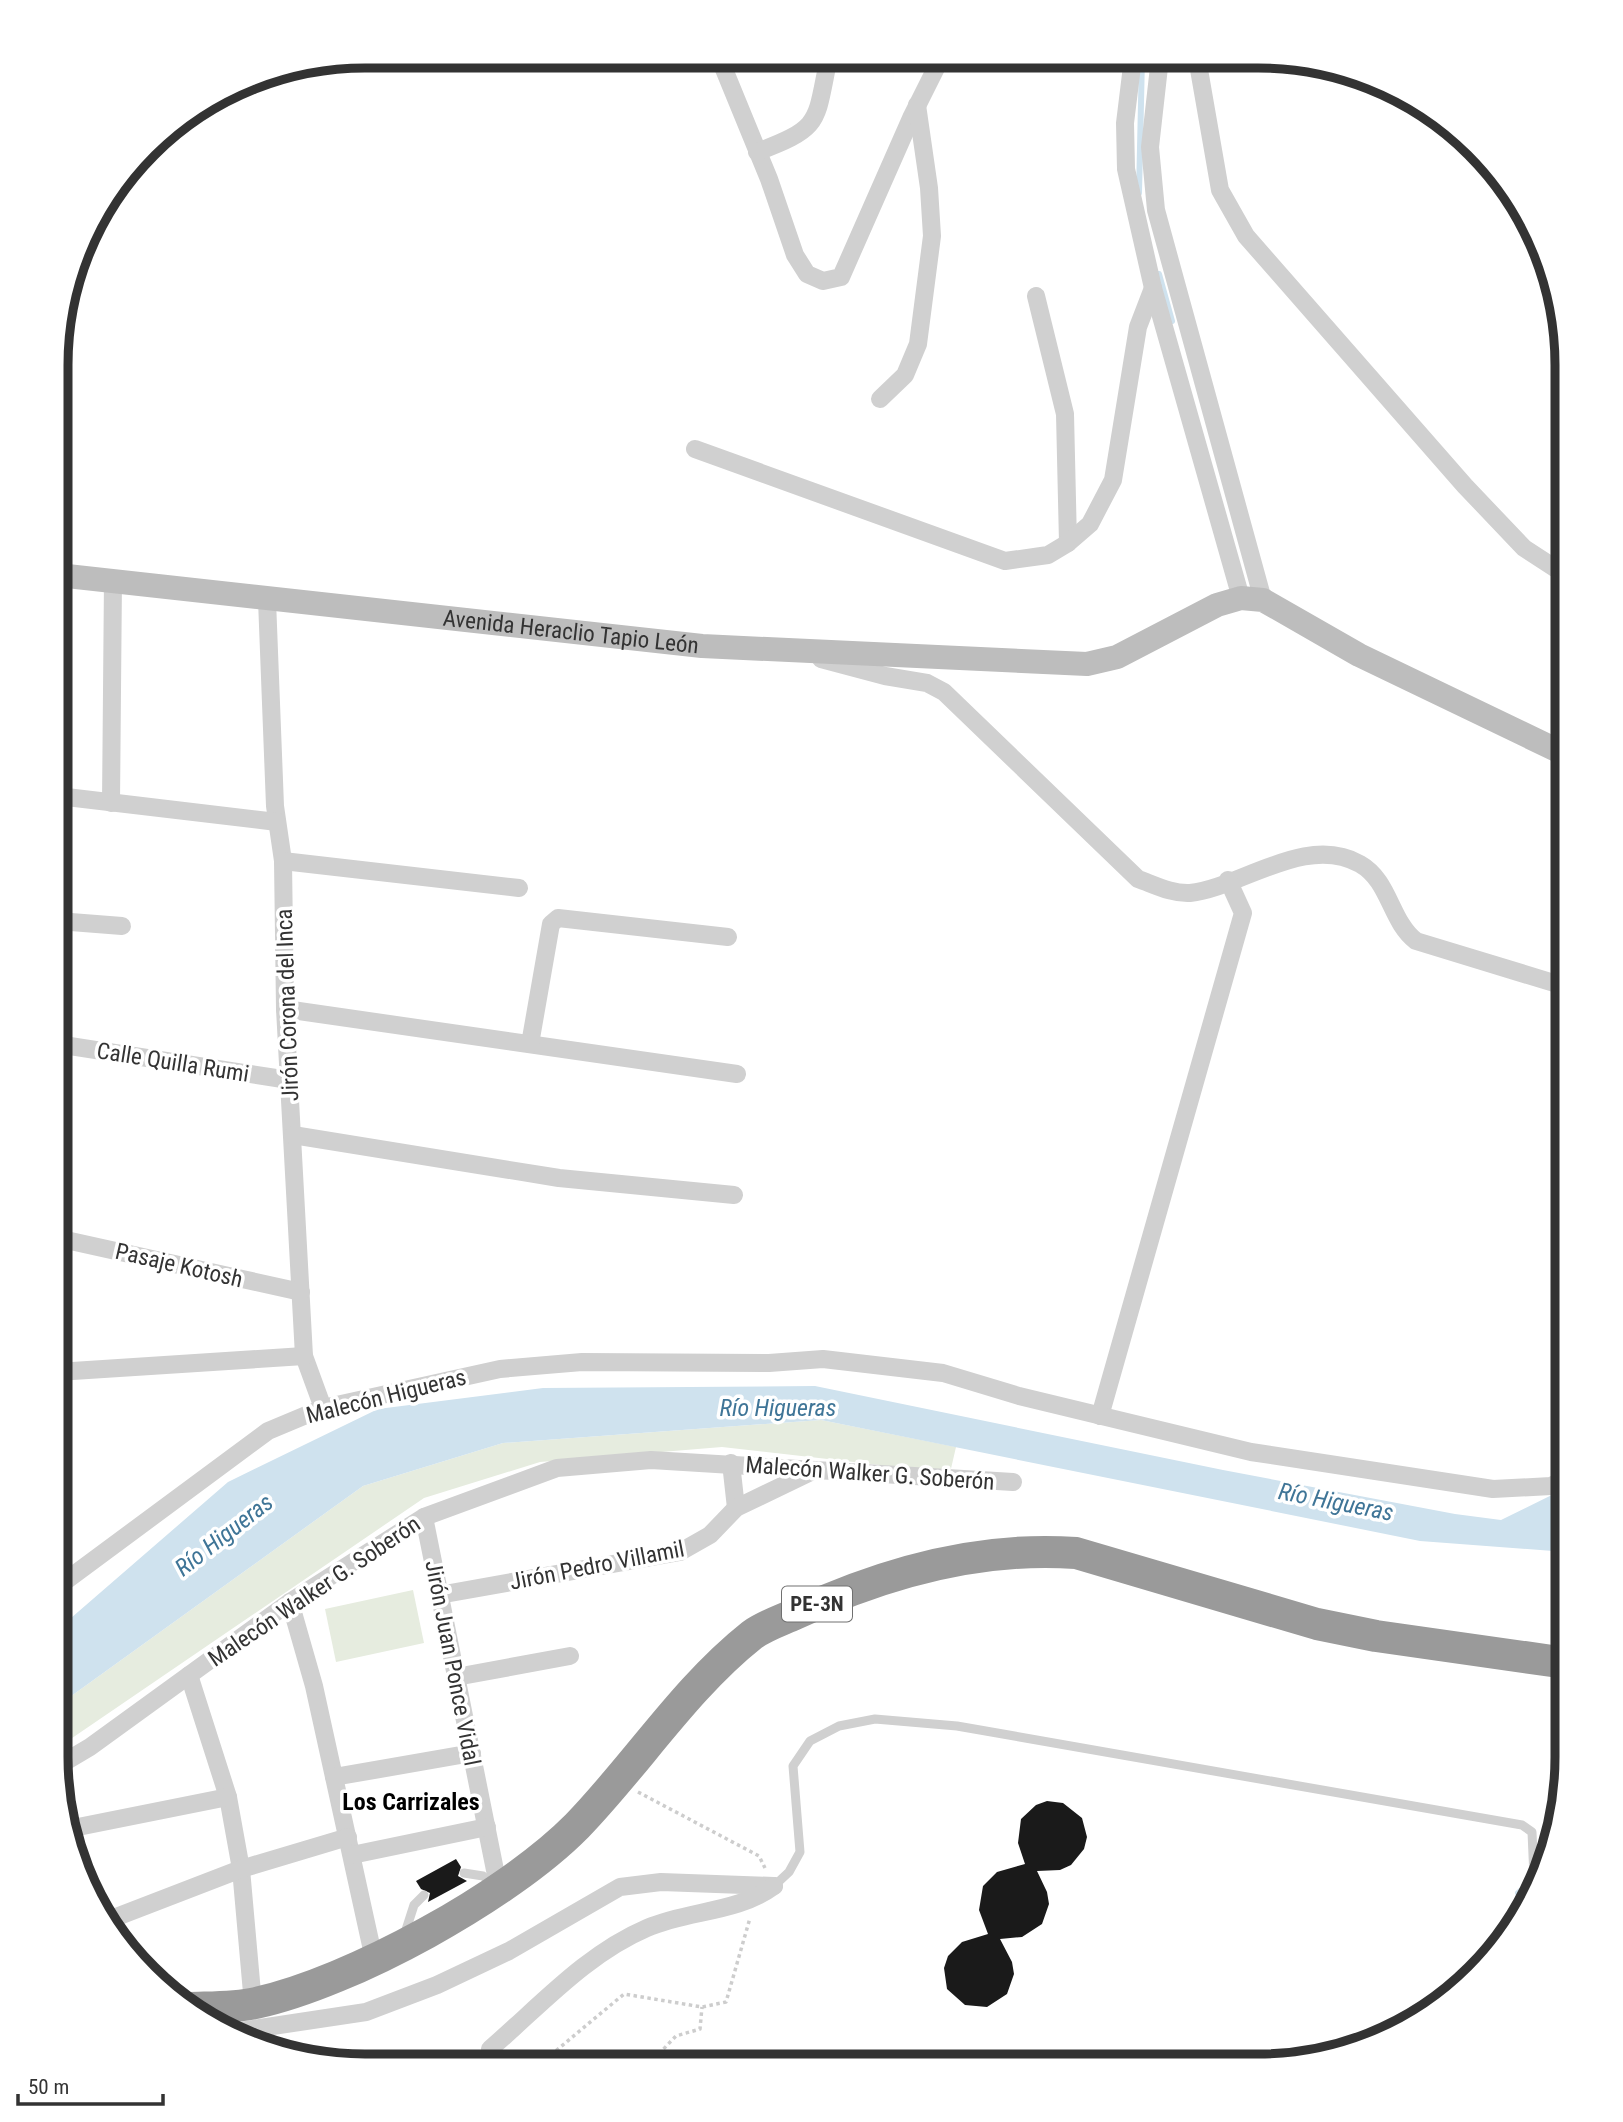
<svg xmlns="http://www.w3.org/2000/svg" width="1623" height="2122" font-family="'Roboto Condensed',sans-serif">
<rect width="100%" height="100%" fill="#fff"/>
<g fill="#e6ecdf">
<path d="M821,1420L956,1447L950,1473L722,1447L540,1462L424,1498L56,1749V1707L363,1486L503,1443Z"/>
<path d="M413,1590L424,1643L336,1662L325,1609Z"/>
</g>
<path fill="#cfe2ee" d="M815,1386L1223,1470L1455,1514L1501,1520L1566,1488V1552L1420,1541L821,1420L503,1443L363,1486L56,1707V1631L228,1482L378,1409L543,1388Z"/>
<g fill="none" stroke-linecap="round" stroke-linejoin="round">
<g stroke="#cfe2ee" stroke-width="6">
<path d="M1139,193L1142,58"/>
<path d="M1159,274L1172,321"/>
<path d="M1518,1893L1542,1873"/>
</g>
</g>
<g fill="#1a1a1a">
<path d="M1047,1801L1063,1803L1082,1818L1087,1837L1084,1849L1071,1865L1060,1870L1037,1871L1047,1892L1049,1904L1042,1924L1022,1937L1000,1939L1012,1962L1014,1974L1007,1994L987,2007L965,2005L947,1989L944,1968L948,1956L962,1942L988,1934L979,1910L983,1886L997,1872L1025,1864L1018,1843L1021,1819L1036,1805Z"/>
<path d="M456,1859L461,1867L458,1876L467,1881L428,1902L430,1893L421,1889L416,1881Z"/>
</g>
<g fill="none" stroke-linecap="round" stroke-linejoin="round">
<g stroke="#cdcdcd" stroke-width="3.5" stroke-dasharray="3.5 3.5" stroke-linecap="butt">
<path d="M638,1792L759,1856L765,1868"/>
<path d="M540,2064L624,1994L702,2007L726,2002L750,1918"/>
<path d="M649,2064L676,2036L700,2029L702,2007"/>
</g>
<g stroke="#d0d0d0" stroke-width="9">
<path d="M464,1873L483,1876L494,1885"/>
<path d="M774,1886L789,1872L800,1852L793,1766L810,1741L839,1726L875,1719L957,1726L1522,1825L1532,1832L1534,1878L1529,1899"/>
<path d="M404,1936L414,1905L424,1895"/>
</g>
<g stroke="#d0d0d0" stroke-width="18">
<path d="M719,57L769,179L795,255L807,274L823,281L841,277L912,116L941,58"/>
<path d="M1133,58L1125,123L1126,169L1153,288L1241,598"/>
<path d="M1160,58L1150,147L1156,210L1263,600"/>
<path d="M1197,58L1220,190L1246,236L1465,486L1524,548L1567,576"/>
<path d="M757,152C823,127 815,123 829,57"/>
<path d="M1036,296L1065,414L1068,543"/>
<path d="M880,399L905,375L918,344L932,236L929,188L917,105"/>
<path d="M695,449L1005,561L1048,555L1068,543L1090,524L1113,480L1138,327L1153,288"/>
<path d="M267,600L275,806L283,861L285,1009L304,1356L323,1408"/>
<path d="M821,659L885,676L927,683L944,692L1138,879C1155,885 1172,894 1190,893C1240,888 1306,833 1360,864C1390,881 1390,921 1416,941L1567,987"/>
<path d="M58,796L277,822"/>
<path d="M111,803L113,579"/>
<path d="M283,861L519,888"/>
<path d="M58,921L122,926"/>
<path d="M285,1009L737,1074"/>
<path d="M57,1044L289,1080"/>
<path d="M530,1044L551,924L558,918L728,937"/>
<path d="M293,1135L559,1178L734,1195"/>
<path d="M57,1238L301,1292"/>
<path d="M57,1372L304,1356"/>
<path d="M1100,1416L1243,913L1228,880"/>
<path d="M731,1463L736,1508"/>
<path d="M424,1517L499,1890"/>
<path d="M56,1588L268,1431L323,1408L500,1369L582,1362L769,1363L823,1359L943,1373L1019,1396L1251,1452L1493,1489L1551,1486L1566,1479"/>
<path d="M439,1595L680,1552L710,1535L736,1508L813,1471"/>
<path d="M290,1602L314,1686L374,1959"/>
<path d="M189,1675L228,1797L241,1869L253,2004"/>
<path d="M456,1677L570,1656"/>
<path d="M58,1766L90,1747L290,1602L424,1517L557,1468L651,1460L1013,1482"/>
<path d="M334,1777L472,1753"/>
<path d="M73,1828L228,1797"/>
<path d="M352,1855L487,1827"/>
<path d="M106,1921L241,1869L348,1837"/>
<path d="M240,2031L366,2012L437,1985L509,1951L620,1887L661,1882L774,1886"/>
<path d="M490,2049C540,2006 586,1954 647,1928C689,1910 737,1913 774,1886"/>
</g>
<path stroke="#bdbdbd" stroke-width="24" id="s1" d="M58,575L702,646L1087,664L1117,657L1217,605L1241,598L1263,600L1359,655L1567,755"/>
<path stroke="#9a9a9a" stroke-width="32" d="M187,2008C209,2007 234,2008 256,2003C352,1982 508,1896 577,1826C637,1764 685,1688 752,1635C764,1626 782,1620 795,1614C883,1573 979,1546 1076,1553L1317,1624L1376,1636L1566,1663"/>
</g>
<g text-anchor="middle" stroke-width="7" stroke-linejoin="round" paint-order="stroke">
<rect fill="#fff" stroke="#707070" stroke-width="2" x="782" y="1586.5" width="70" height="35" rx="5"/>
<g font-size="21" font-weight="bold" fill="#333">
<text x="817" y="1611">PE-3N</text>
</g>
<g font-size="23" fill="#333" stroke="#fff">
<text dy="8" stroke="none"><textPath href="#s1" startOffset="516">Avenida Heraclio Tapio León</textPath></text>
<text transform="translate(287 1005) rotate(-92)" y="8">Jirón Corona del Inca</text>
<text transform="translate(173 1062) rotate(9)" y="8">Calle Quilla Rumi</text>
<text transform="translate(179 1265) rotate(13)" y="8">Pasaje Kotosh</text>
<text transform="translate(386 1396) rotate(-14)" y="8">Malecón Higueras</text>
<text transform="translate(870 1473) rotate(4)" y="8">Malecón Walker G. Soberón</text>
<text transform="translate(597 1565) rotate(-11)" y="8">Jirón Pedro Villamil</text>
<text transform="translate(314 1591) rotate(-34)" y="8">Malecón Walker G. Soberón</text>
<text transform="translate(453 1663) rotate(79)" y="8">Jirón Juan Ponce Vidal</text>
</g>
<g font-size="24" font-style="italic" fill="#3f7597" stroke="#fff">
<text x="778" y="1416">Río Higueras</text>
<text transform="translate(1336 1502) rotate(11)" y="8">Río Higueras</text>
<text transform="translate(224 1535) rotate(-38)" y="8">Río Higueras</text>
</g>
<g font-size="24" font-weight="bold" fill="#000" stroke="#fff">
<text x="411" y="1810">Los Carrizales</text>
</g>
</g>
<path d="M0 0H1623V2122H0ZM365 68H1258A297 297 0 0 1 1555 365V1757A297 297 0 0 1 1258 2054H365A297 297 0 0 1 68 1757V365A297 297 0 0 1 365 68Z" fill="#fff" fill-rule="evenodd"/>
<path fill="none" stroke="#333" stroke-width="9" d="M365 68H1258A297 297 0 0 1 1555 365V1757A297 297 0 0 1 1258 2054H365A297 297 0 0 1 68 1757V365A297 297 0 0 1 365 68Z"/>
<path d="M18 2094v10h145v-10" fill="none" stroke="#333333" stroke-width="3.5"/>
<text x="28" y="2094" font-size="21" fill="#333333" stroke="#ffffff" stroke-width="5" paint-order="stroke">50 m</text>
</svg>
